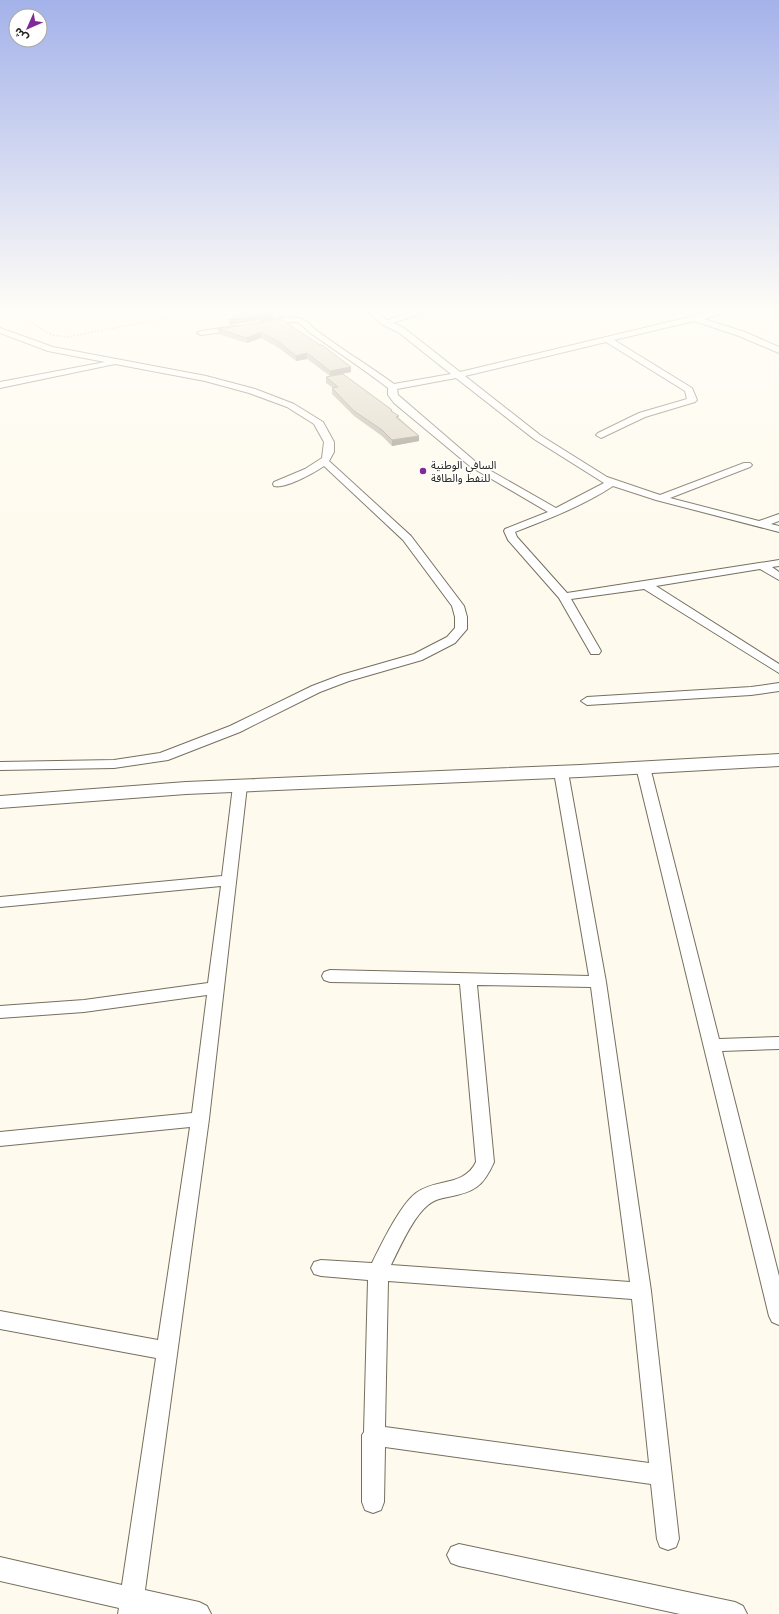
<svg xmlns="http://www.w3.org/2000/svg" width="779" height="1614" font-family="Arial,'Noto Sans Arabic',sans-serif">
<rect width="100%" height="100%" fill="#fefaee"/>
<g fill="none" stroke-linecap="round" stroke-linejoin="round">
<defs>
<g id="street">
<path d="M366,310H375L387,320L419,310H431L393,323L404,328L460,372L719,310H733L704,319L745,332L779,347V353L739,336L694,321L614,340L692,388L697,400L695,402L645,417L601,438L596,435L598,433L639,413L687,399L685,391L606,342L465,376L540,435L607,477L660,495L744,463H750L752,465L750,467L670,498L759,521L779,514V521L771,524L779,526V532L656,500L613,486C583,506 548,519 515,532L517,537L567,593L779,560V566L772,567L779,572V580L760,569L656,586L779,664V673L644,589L571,599L601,651L599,654H591L559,598L508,540L504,531L505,529L548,512L471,467L394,403L388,395V388C363,369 338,352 313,335C308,332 303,325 299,323C288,319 267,329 260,323C266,318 297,315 304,320C309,322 312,327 316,330C341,349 368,365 394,384L451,374L398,332L383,325ZM456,378L534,439L604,483L556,508L477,463L398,395L397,389Z"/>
<path d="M236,326H239V330L201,335L197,333L201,331Z"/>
<path d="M0,328L53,347L206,376L255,389L294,404L323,422L334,442V452L329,461L411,536L464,606L467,617V629L455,643L422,660L349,681L320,692L240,732L168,760L114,768L0,770V762L114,760L160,753L230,726L312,686L341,675L414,654L447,637L455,628V617L452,606L403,540L324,466C314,473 285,489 274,486L273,484L274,482L305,469L322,458L324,442L314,424L287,407L249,393L205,381L115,364L0,388V382L105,362L48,351L0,333Z"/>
<path d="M779,683V691L751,695L587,705L581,701L587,697L751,687Z"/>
<path d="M643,763L648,764L650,767L719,1039L779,1037V1049L722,1051L779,1276V1325L772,1322L769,1316L636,767L638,764Z"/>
<path d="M561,768L566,769L568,772L606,982L651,1291L679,1539L676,1547L668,1550L660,1547L657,1539L651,1484L385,1447L384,1502L381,1510L373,1513L365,1510L362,1502V1435L364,1432L368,1280L321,1276L314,1274L311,1268L314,1262L321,1260L372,1263C381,1245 400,1205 416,1193C436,1178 464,1187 476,1162L460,984L330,982L324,980L322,976L324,972L330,970L589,976L554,772L556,769ZM477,985L591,987L630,1282L391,1265C400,1247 413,1217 428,1205C434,1200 441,1198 448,1197C474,1192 483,1187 494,1162ZM388,1281L632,1299L649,1463L385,1427Z"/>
<path d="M240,782L245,783L247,786L209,1119L145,1590L199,1602L207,1606L211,1614H118L119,1608L0,1581V1557L122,1585L156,1358L0,1329V1311L158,1340L190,1127L0,1146V1132L192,1113L207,995L84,1012L0,1018V1006L84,1000L208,983L221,886L0,907V897L222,876L233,786L235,783Z"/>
<path d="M459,1544L735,1602L743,1606L747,1614H680L459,1566L451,1563L447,1555L451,1547Z"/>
</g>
<path id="secondary" d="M779,754V766L580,777L186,794L0,808V796L186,782L580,765Z"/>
</defs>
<use href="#street" stroke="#766f5e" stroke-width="2"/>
<use href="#secondary" stroke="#766f5e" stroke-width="2"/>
<path stroke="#a09c93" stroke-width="1.5" stroke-dasharray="1.5 2" stroke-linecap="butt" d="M11,310L52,335L68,337L206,310"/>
<use href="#street" fill="#fff" fill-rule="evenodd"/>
<use href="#secondary" fill="#fff" fill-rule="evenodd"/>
</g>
<g fill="#bbb5a5">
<path d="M281,319L351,367V372L330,376L307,359L296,361L279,348L261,338L247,343L218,334V329Z"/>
<path d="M326,377L392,410V411L399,418L419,436V441L392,446L382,436L354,416L332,394V388H333L326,383Z"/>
</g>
<g fill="#999486">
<path d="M273,313V318L229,325V320Z"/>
<path d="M261,332V338L247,343V338Z"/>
<path d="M307,353V359L296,361V356Z"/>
<path d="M351,367V372L330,376V371Z"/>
<path d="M419,436V441L392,446V440Z"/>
</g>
<g fill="#dad3c0" stroke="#999486">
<path d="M249,310H269L273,313L229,320Z"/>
<path d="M281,319L320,345H322L351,367L330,371L307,353L296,356L279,342L261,332L247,338L218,329Z"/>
<path d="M343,374L392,410L391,411L399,416L396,417L419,436L392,440L382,430L354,411L332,388L338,387L326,377Z"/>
</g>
<linearGradient id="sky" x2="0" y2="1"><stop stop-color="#a4b2ea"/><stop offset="0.58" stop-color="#fffdf7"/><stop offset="1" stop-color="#fffdf7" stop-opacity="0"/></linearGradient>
<rect width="779" height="536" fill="url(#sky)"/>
<circle fill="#802a98" stroke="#fff" stroke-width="1.5" cx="423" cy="471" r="4"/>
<g text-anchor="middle" stroke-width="3" stroke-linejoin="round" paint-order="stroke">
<g font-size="11" fill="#28251e" stroke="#fff" text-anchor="start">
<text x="431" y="469">السافي الوطنية<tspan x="431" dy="13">للنفط والطاقة</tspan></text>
</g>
</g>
<g transform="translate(28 28) rotate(225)"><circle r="19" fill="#ffffff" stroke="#a9a8a5"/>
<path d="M0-3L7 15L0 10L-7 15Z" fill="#802a98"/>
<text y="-6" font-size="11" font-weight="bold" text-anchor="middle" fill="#28251e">ش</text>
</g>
</svg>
